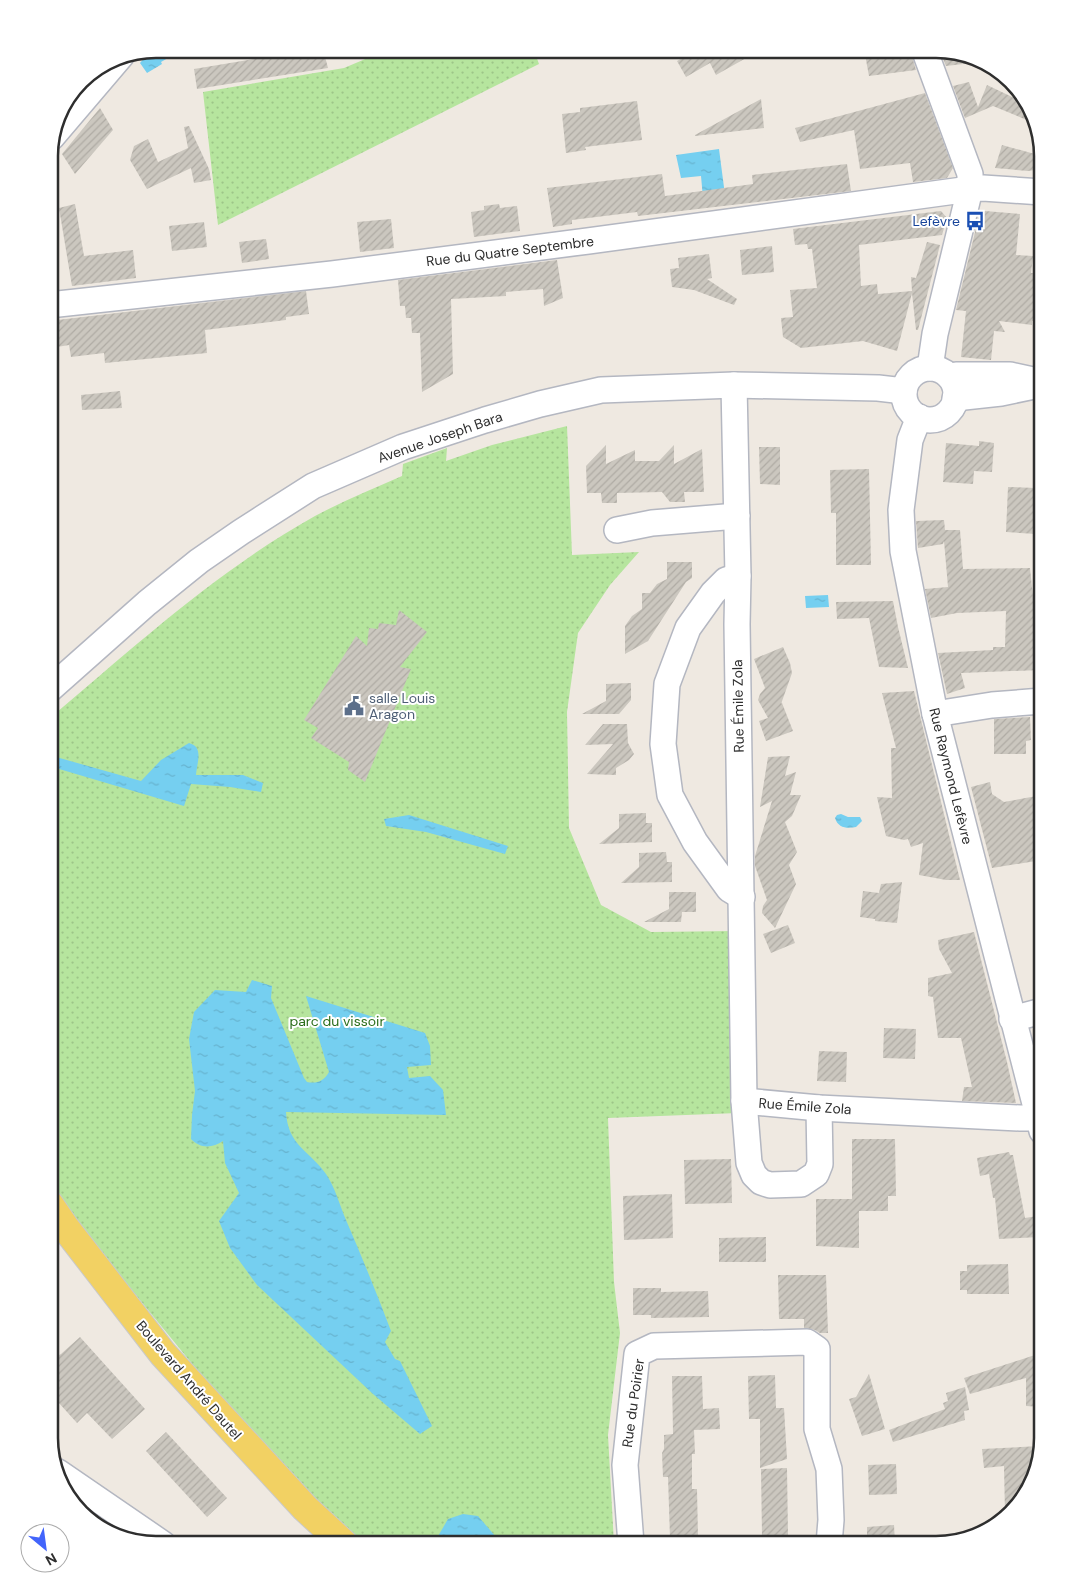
<svg xmlns="http://www.w3.org/2000/svg" width="1091" height="1593" font-family="'DM Sans',sans-serif">
<defs>
<pattern id="park-dots" width="8" height="8" patternUnits="userSpaceOnUse" patternTransform="scale(1.25)"><rect width="8" height="8" fill="#b6e59e"/><path d="M2 2h.1M6 6h.1" fill="none" stroke="#9dc588" stroke-width="1.8" stroke-linecap="round"/></pattern>
<pattern id="water-ripples" width="26" height="14" patternUnits="userSpaceOnUse" patternTransform="scale(1.25)"><rect width="26" height="14" fill="#75cff0"/><path d="M2 4q2-2 4 0t4 0M15 11q2-2 4 0t4 0" fill="none" stroke="#66b2ce"/></pattern>
<pattern id="building-hatch" width="6" height="6" patternUnits="userSpaceOnUse" patternTransform="scale(1.25)"><rect width="6" height="6" fill="#cbc7bf"/><path d="M-1 1l2-2M0 6l6-6M5 7l2-2" fill="none" stroke="#afaba4"/></pattern>
</defs>
<rect width="100%" height="100%" fill="#efe9e1"/>
<path fill="#b6e59e" d="M58,1474L148,1544L102,1530L63,1491Z"/>
<g fill="url(#park-dots)">
<path d="M389,49H541L535,53L539,64L218,225L203,92L344,68Z"/>
<path d="M567,426L572,555L639,552L610,585L578,633L567,712L569,828L601,905L651,932L737,931L738,1113L608,1118L614,1282L620,1333L608,1435L614,1544H362L291,1475L216,1393L85,1233L49,1180V719C134,647 218,570 315,516C343,501 373,489 402,476L403,464L447,448L446,461L492,445Z"/>
</g>
<g fill="url(#water-ripples)">
<path d="M152,49H162L168,58L161,62L162,64L147,73L140,63Z"/>
<path d="M719,149L725,195L703,198L701,176L681,178L676,155Z"/>
<path d="M828,595L829,607L806,608L805,596Z"/>
<path d="M189,743C204,747 197,762 196,775H243L263,783L261,792L230,787L191,784L184,806L49,766V755L141,781L161,760Z"/>
<path d="M841,814L848,817H860L862,821L856,827C847,829 838,828 835,818L837,815Z"/>
<path d="M409,815L508,846L505,854L426,832L386,826L384,819Z"/>
<path d="M252,980L272,986L271,998L304,1078L307,1082C317,1084 324,1081 329,1072L306,996L425,1033L430,1046L431,1065L407,1067L409,1078L430,1076L443,1090L446,1115L286,1112C288,1146 309,1150 326,1174C335,1187 340,1206 346,1220C362,1257 377,1294 391,1331L385,1342L395,1359L400,1361L432,1426L420,1434L373,1394L257,1285L230,1248L219,1221L239,1193L225,1163L223,1141C213,1148 200,1149 191,1139L192,1115L195,1091L189,1039L194,1012L215,990L246,992Z"/>
<path d="M463,1514L478,1516L502,1544H438L437,1538L448,1519Z"/>
</g>
<g fill="url(#building-hatch)">
<path d="M261,49H323L328,68L197,89L194,69L254,59Z"/>
<path d="M699,49H762L716,75L710,63L686,77L677,61Z"/>
<path d="M864,49H910L916,70L869,76Z"/>
<path d="M939,49H943L980,62L946,66Z"/>
<path d="M969,82L978,107L987,85L1029,105L1034,123L993,106L965,118L953,86Z"/>
<path d="M925,93L953,168L947,178L913,182L910,163L860,169L854,130L800,142L795,128Z"/>
<path d="M761,99L764,128L695,136V135Z"/>
<path d="M637,101L642,140L585,147L586,150L566,153L562,114L580,112V108Z"/>
<path d="M100,108L113,130L75,174L62,154Z"/>
<path d="M189,126L209,169L211,180L194,183L191,168L147,189L130,160L134,146L148,139L158,162L188,148L184,127Z"/>
<path d="M1002,145L1042,156V169L1028,171L995,168Z"/>
<path d="M847,164L851,191L638,216L637,212L572,220V224L553,227L547,188L662,174L665,196L753,184L752,175Z"/>
<path d="M75,204L84,256L133,250L136,278L72,286L59,208Z"/>
<path d="M499,204L500,208L517,206L520,231L474,237L471,212L484,210V206Z"/>
<path d="M941,211L947,218L942,235L859,245L861,286L877,284L878,294L912,291L911,277L916,278L927,242L940,245L918,330H916L912,293L897,351L863,341L801,348L783,337L781,318L793,317L790,290L817,288L812,249H808L807,244L795,245L793,229Z"/>
<path d="M985,211L1020,214L1016,255L1033,256L1031,273H1042V319L1032,321V325L999,321L1005,332L994,331L991,360L961,357L966,311L956,310L979,216Z"/>
<path d="M391,219L394,248L360,252L357,222Z"/>
<path d="M204,222L207,247L172,251L169,226Z"/>
<path d="M266,239L269,259L242,263L239,242Z"/>
<path d="M772,246L774,272L742,275L740,250Z"/>
<path d="M709,254L712,278L707,279L737,299L734,305L694,290L672,287L670,269L679,268L678,258Z"/>
<path d="M557,260L563,298L544,306L543,289L506,292V296L451,299L453,374L422,392L420,333H412L411,318H406L405,306H400L398,280Z"/>
<path d="M306,291L309,314L286,317V320L205,330L207,353L105,363L104,353L71,357L69,345L57,347L56,340H49V321Z"/>
<path d="M120,391L122,408L82,410L81,395Z"/>
<path d="M979,441L994,443L992,472L974,471L973,484L943,482L946,443L979,446Z"/>
<path d="M606,445V464L635,450V461H659L674,445V464L702,449L704,492H684L685,502H670L662,492L617,493V503H602L601,493H587L586,466Z"/>
<path d="M759,447H780V485L760,484Z"/>
<path d="M869,469L871,565H836V513H831L830,470Z"/>
<path d="M1008,487L1036,488V507H1038L1036,534L1006,532Z"/>
<path d="M944,520L945,530H960L963,569L1030,568L1034,607L1042,606L1041,670L961,673L965,688L947,694L938,653L993,650V647H1005L1006,611L957,613L931,618L925,589L948,587L944,541L943,544L918,548L916,521Z"/>
<path d="M667,562H692V578L686,582L648,641L625,654V626L632,616L642,609V593H650L657,584L667,579Z"/>
<path d="M893,601L898,627L908,668L879,667L869,618L837,619L836,602Z"/>
<path d="M399,610L427,632L400,667L411,669L365,782L348,770L349,762L311,738L318,728L304,720L356,636L367,646L369,628L378,629L379,623L396,625Z"/>
<path d="M783,647L790,663L792,673L781,704L782,703L793,731L766,741L759,721L768,718L758,700L760,694L765,688L754,659Z"/>
<path d="M631,683V700L619,714H582L606,701V684Z"/>
<path d="M914,691L934,773L960,880H946L919,875L923,843L911,847L908,839L904,840L886,836L877,797L892,798L891,748H896L882,693Z"/>
<path d="M1030,717L1031,740L1026,741V754H994V719Z"/>
<path d="M603,724H627L628,743L634,754L629,760L616,768V775L587,774L613,744L585,745Z"/>
<path d="M790,756L785,776L796,772L790,795H801L792,816L785,822L797,852L789,865L796,884L775,928L762,913L763,906L767,900L755,866V856L772,801L760,807L768,757Z"/>
<path d="M990,782L992,794L1004,802L1042,795V860L992,868L971,787Z"/>
<path d="M646,813V823H652V842L599,844L619,828V814Z"/>
<path d="M666,852L667,862H672V882L621,883L639,867V853Z"/>
<path d="M902,882L897,923L875,921V919L860,917L863,891L879,893L881,884Z"/>
<path d="M669,892H696V912H682L681,922H644L669,909Z"/>
<path d="M788,925L795,943L771,953L763,934Z"/>
<path d="M974,932L1007,1062L1016,1103L962,1101L964,1087H972L961,1038H938L933,997L928,996V978L952,973L939,949L938,940Z"/>
<path d="M884,1028L916,1029L915,1059L883,1058Z"/>
<path d="M819,1051L847,1052L846,1082L817,1081Z"/>
<path d="M852,1139H895L896,1196H888V1211H859V1248L816,1246V1199H852Z"/>
<path d="M1009,1152L1010,1155H1013L1025,1218L1037,1216L1039,1237L999,1239L995,1198H993L989,1174L980,1176L977,1158Z"/>
<path d="M731,1159L732,1203L685,1204L684,1160Z"/>
<path d="M672,1194L673,1238L624,1240L623,1196Z"/>
<path d="M766,1237V1262H719V1238Z"/>
<path d="M1008,1264L1009,1294H967V1290H960V1271H967V1265Z"/>
<path d="M778,1275H826L828,1333H820L815,1330L804,1328V1319H779Z"/>
<path d="M633,1288H661V1292L708,1291L709,1317L651,1318V1315H633Z"/>
<path d="M80,1337L145,1409L112,1439L87,1413L77,1423L49,1392V1365L54,1360L53,1358L61,1354Z"/>
<path d="M1035,1355L1036,1359L1042,1362V1407L1026,1406V1378L970,1394L964,1378Z"/>
<path d="M869,1374L885,1429L862,1436L849,1399L856,1397Z"/>
<path d="M775,1375L776,1408H784L787,1459L760,1468V1419H749L748,1376Z"/>
<path d="M672,1376H702L703,1409L719,1408L720,1429L694,1430L695,1454H692V1489H697L698,1537L670,1538L668,1477H663L662,1453L664,1449V1435L673,1434Z"/>
<path d="M965,1387L969,1410L964,1411L965,1420L893,1442L889,1430L945,1409L943,1403L948,1401L946,1393Z"/>
<path d="M166,1432L227,1498L207,1517L146,1451Z"/>
<path d="M1040,1446L1028,1491L1005,1514L1004,1466L984,1468L982,1449Z"/>
<path d="M896,1464L897,1494L869,1495L868,1465Z"/>
<path d="M787,1468L788,1535L762,1536L761,1469Z"/>
<path d="M894,1525L895,1544H867V1527Z"/>
</g>
<g fill="none" stroke-linecap="round" stroke-linejoin="round">
<defs>
<g id="minor">
<path d="M924,49L970,174V189L935,334L930,368"/>
<path d="M52,137L121,56"/>
<path d="M49,305L332,274L588,241L970,189L983,188L1042,192"/>
<circle cx="930" cy="394" r="26"/>
<path d="M949,376L956,375H1010L1042,382"/>
<path d="M734,385L738,576L737,624L744,1101L749,1163L754,1175L761,1182L770,1185L801,1184L816,1174L820,1164L819,1108"/>
<path d="M955,398L1001,393L1039,385"/>
<path d="M919,417L910,440L901,510L903,551L935,714L1042,1131"/>
<path d="M617,530L652,523L737,516"/>
<path d="M738,576L726,580L713,593L688,628L667,684L663,744L670,795L695,842L729,889L742,897"/>
<path d="M49,690L147,603L199,561L241,532L313,486L403,447L485,420L540,404L601,390L734,385L878,388L904,391"/>
<path d="M935,714L992,705L1042,701"/>
<path d="M1012,1019L1042,1011"/>
<path d="M744,1101L819,1108L1020,1118H1040"/>
<path d="M58,1472L163,1544"/>
<path d="M631,1544L625,1465L637,1354L654,1346L807,1342L817,1349V1429L829,1469L831,1520L829,1544"/>
</g>
<path id="major" d="M49,1204L64,1226L163,1354L305,1508L344,1544"/>
</defs>
<use href="#minor" stroke="#b4b7c1" stroke-width="28"/>
<use href="#major" stroke="#c9c9c9" stroke-width="30"/>
<use href="#minor" stroke="#fff" stroke-width="25"/>
<use href="#major" stroke="#f2d163" stroke-width="28"/>
</g>
<defs>
<symbol id="bus-bare" viewBox="-9 -9 18 18"><path d="M-5-6H5V4H4V6H2V4H-2V6H-4V4H-5ZM-3.5-4V0h7V-4ZM-3.5 1.2v1.5H-2V1.2ZM2 1.2v1.5H3.5V1.2Z" fill="#1a4fb4" stroke="#fff" stroke-width="2.5" paint-order="stroke"/></symbol>
<symbol id="civic-bare" viewBox="-9 -9 18 18"><path d="M-.6-6.5H3V-4.5H.6V-3L4-1V1h2V6H-6V1h2V-1L-.6-3ZM-1.2 2.5V6h2.4V2.5Z" fill="#5c6f8a" stroke="#fff" stroke-width="2.5" paint-order="stroke"/></symbol>
</defs>
<g fill-rule="evenodd">
<use href="#bus-bare" x="961" y="207" width="28" height="28"/>
<use href="#civic-bare" x="340" y="692" width="28" height="28"/>
</g>
<g text-anchor="middle" stroke-width="4" stroke-linejoin="round" paint-order="stroke">
<g font-size="14" fill="#164399" stroke="#fff" text-anchor="end">
<text x="960" y="226">Lefèvre</text>
</g>
<g font-size="14" fill="#2e2e2e" stroke="#fff">
<text transform="translate(510 251) rotate(-7)" y="5">Rue du Quatre Septembre</text>
<text transform="translate(440 437) rotate(-19)" y="5">Avenue Joseph Bara</text>
<text transform="translate(738 706) rotate(-91)" y="5">Rue Émile Zola</text>
<text transform="translate(951 776) rotate(76)" y="5">Rue Raymond Lefèvre</text>
<text transform="translate(805 1106) rotate(4)" y="5">Rue Émile Zola</text>
<text transform="translate(189 1380) rotate(49)" y="5">Boulevard André Dautel</text>
<text transform="translate(633 1403) rotate(-82)" y="5">Rue du Poirier</text>
</g>
<g font-size="14" fill="#4e5e75" stroke="#fff" text-anchor="start">
<text x="369" y="703">salle Louis<tspan x="369" dy="16">Aragon</tspan></text>
</g>
<g font-size="14" fill="#2c6e1b" stroke="#fff">
<text x="337" y="1026">parc du vissoir</text>
</g>
</g>
<path d="M0 0H1091V1593H0ZM156 58H936A98 98 0 0 1 1034 156V1438A98 98 0 0 1 936 1536H156A98 98 0 0 1 58 1438V156A98 98 0 0 1 156 58Z" fill="#fff" fill-rule="evenodd"/>
<path fill="none" stroke="#2e2e2e" stroke-width="2.5" d="M156 58H936A98 98 0 0 1 1034 156V1438A98 98 0 0 1 936 1536H156A98 98 0 0 1 58 1438V156A98 98 0 0 1 156 58Z"/>
<g transform="translate(45 1548) rotate(151)"><circle r="24" fill="#ffffff" stroke="#ababab"/>
<path d="M0-4L9 19L0 12L-9 19Z" fill="#4264fb"/>
<text y="-8" font-size="14" font-weight="bold" text-anchor="middle" fill="#2e2e2e">N</text>
</g>
</svg>
